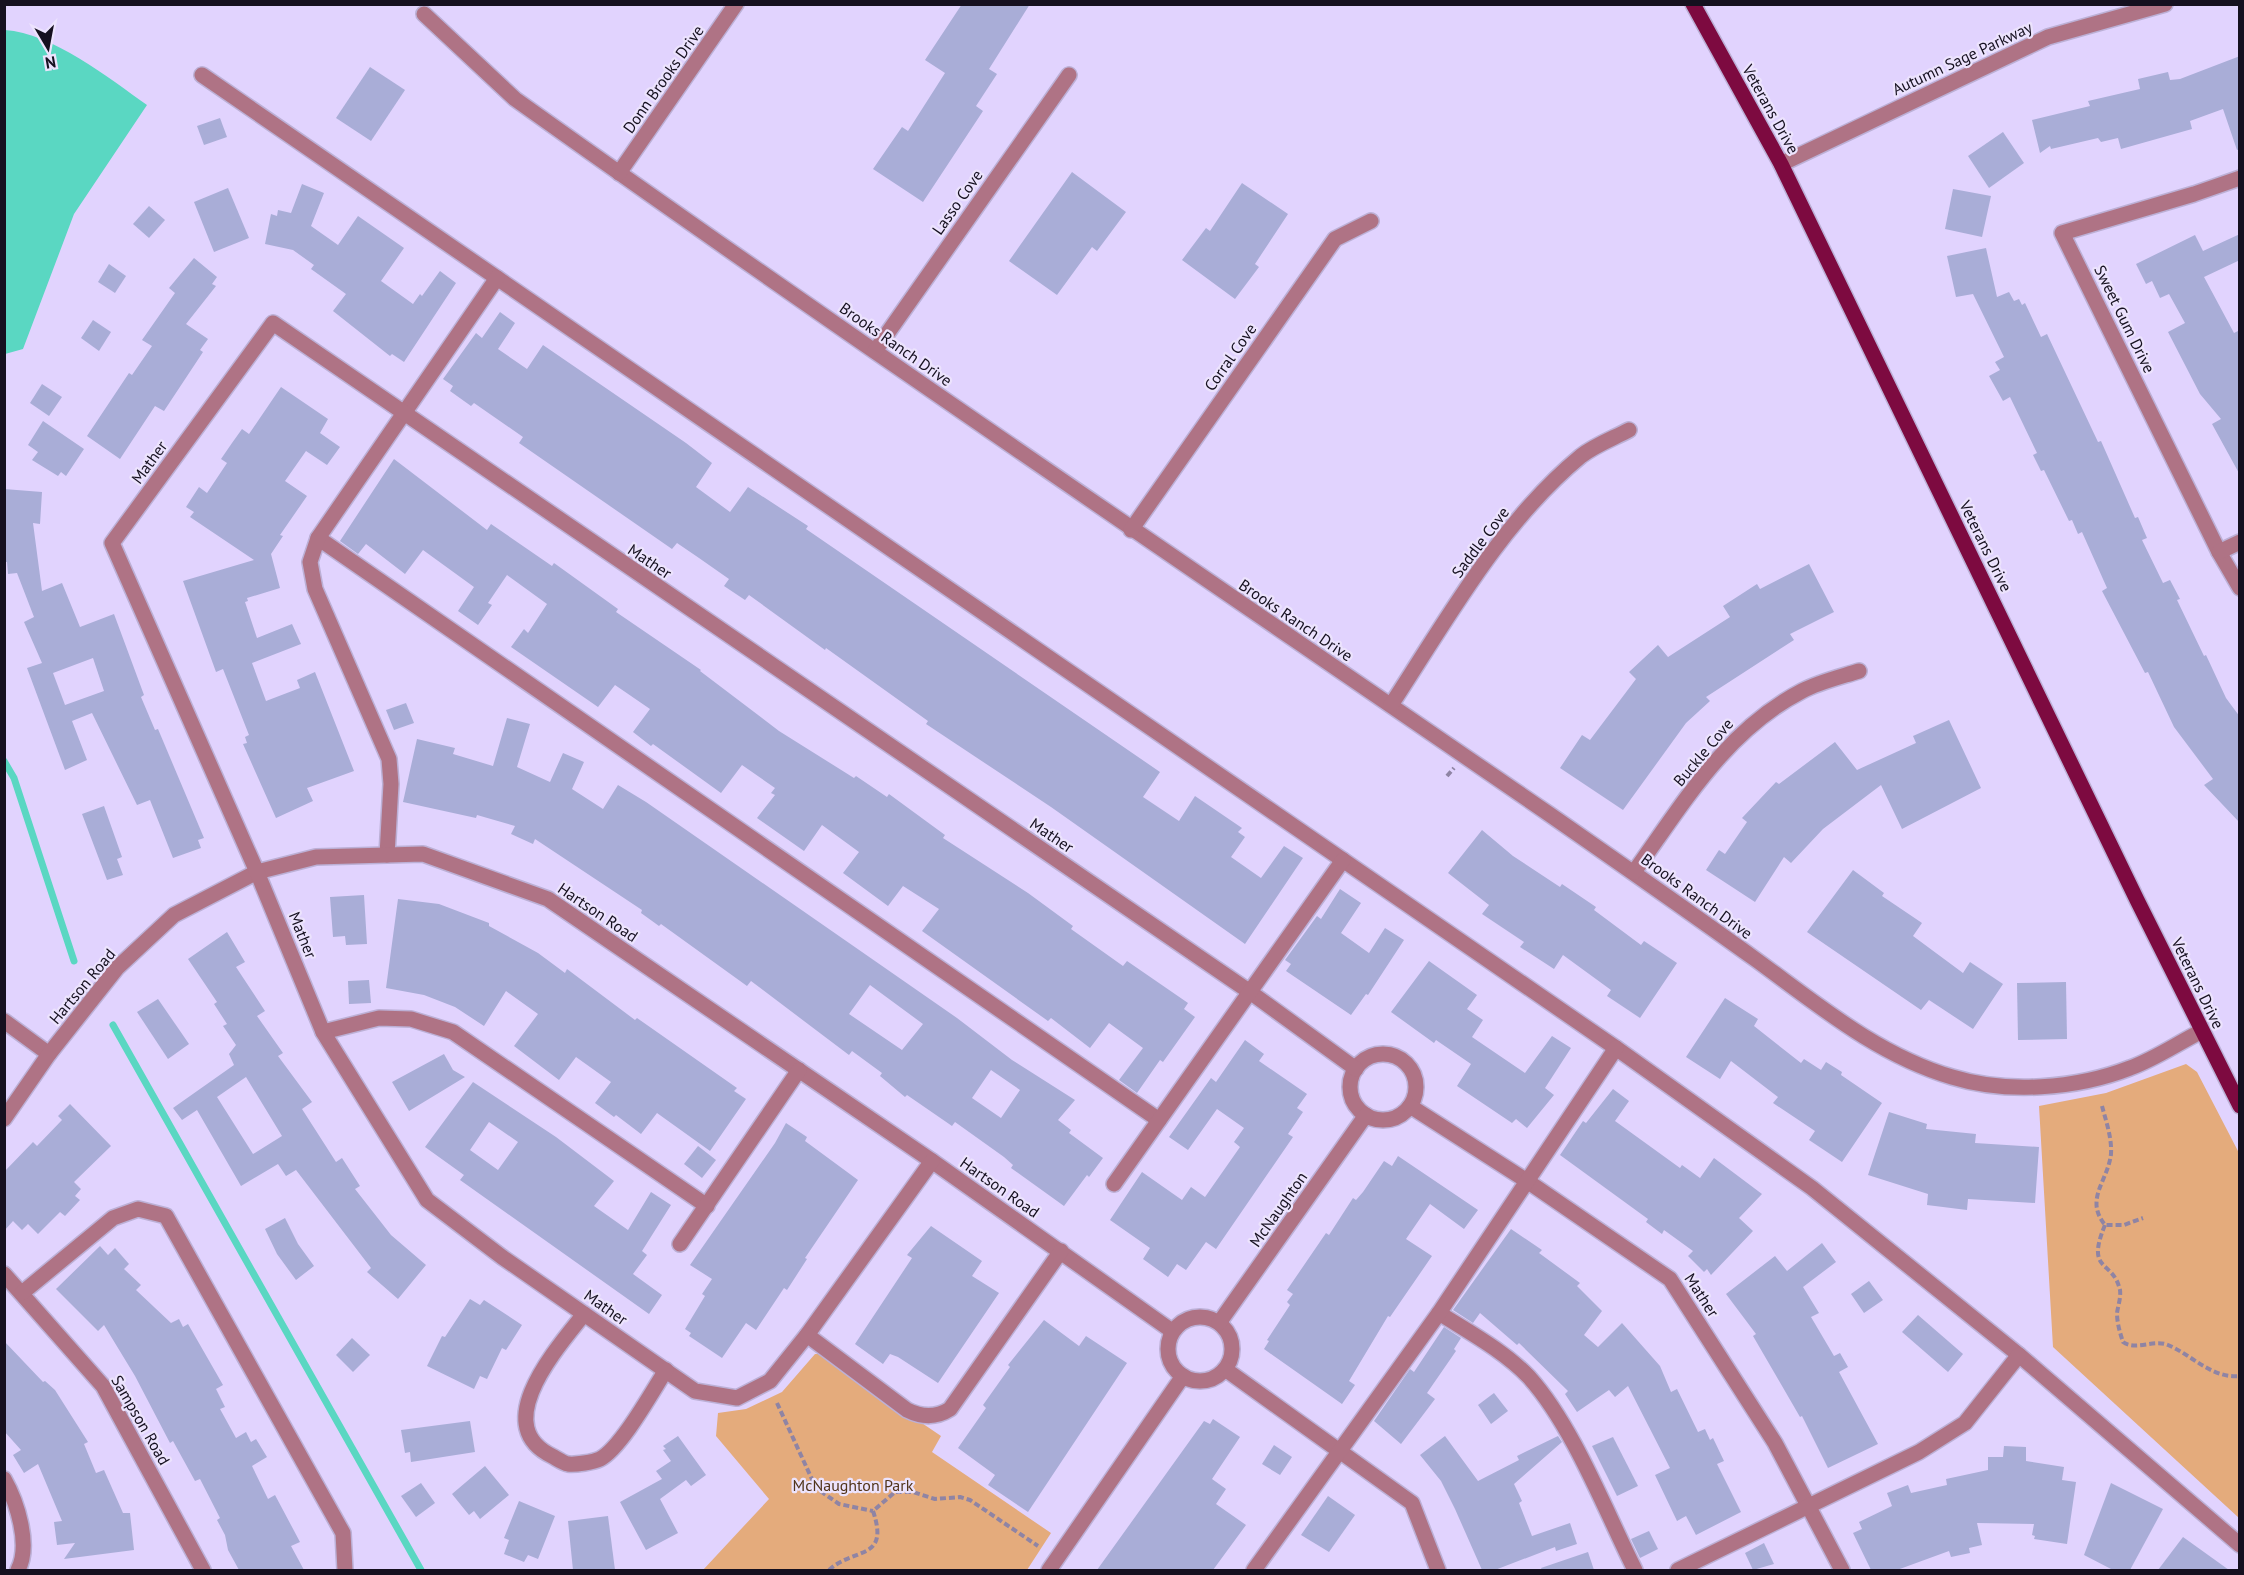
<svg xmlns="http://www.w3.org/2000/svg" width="2244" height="1575" font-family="'PT Sans',sans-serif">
<rect width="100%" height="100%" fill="#e1d3fe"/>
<g fill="#e4ab7c">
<path d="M2186,1064L2197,1072L2239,1153V1518L2053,1347L2039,1106L2106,1093Z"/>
<path d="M815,1354H820L941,1436L932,1452L1051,1533L1027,1570H703L769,1499L716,1436L718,1413L746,1409L782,1392Z"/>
</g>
<path fill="#5ad7c2" d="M5,30C52,33 109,78 147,105L74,214L23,349L5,354Z"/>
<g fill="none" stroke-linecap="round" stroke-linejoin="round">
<g stroke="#5ad7c2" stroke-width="7">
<path d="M4,761L14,778L74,961"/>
<path d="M113,1025L421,1570"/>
</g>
</g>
<g fill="#a9add7" fill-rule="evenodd">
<path d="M962,4H1030L989,69L997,74L976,106L983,111L923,202L873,169L902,127L908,131L945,73L925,60Z"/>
<path d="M2240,56V149L2237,150L2223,109L2190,121L2192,129L2121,149L2118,138L2101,142L2098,138L2051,149L2050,146L2040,153L2032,120L2090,106L2088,101L2140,89L2138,79L2168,72L2170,80L2180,79Z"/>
<path d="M370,67L405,90L371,141L336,118Z"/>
<path d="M220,118L227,137L204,145L197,126Z"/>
<path d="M2003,132L2024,163L1989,188L1968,156Z"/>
<path d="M1072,172L1126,212L1097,251L1092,247L1057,295L1009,261Z"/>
<path d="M1242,183L1288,214L1255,264L1259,267L1235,299L1182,260L1206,228L1210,231Z"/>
<path d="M302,184L324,193L311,226L338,245L358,216L404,248L381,281L413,304L420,294L422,296L440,271L456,283L404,362L392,354L390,356L333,311L346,294L311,269L314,265L293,250L265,244L271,214L277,216L278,210L291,213Z"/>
<path d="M228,188L249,238L214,252L194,202Z"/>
<path d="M1953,189L1991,196L1982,237L1945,229Z"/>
<path d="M149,206L165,220L149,238L133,224Z"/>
<path d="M2240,234V260L2204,277L2234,333L2240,330V475L2212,424L2221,419L2200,394L2168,332L2185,323L2169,294L2160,298L2152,281L2146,284L2136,264L2195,235L2203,251Z"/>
<path d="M1986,248L1997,297L2009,292L2014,301L2019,299L2022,305L2025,303L2041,337L2047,334L2098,442L2101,441L2135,518L2138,517L2147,538L2142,540L2163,583L2170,580L2180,599L2177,600L2204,656L2206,655L2226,698L2240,717V823L2204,785L2213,779L2174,727L2148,672L2145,673L2102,591L2107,588L2082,532L2078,534L2072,520L2069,521L2044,470L2041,471L2033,455L2037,453L2010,397L2003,401L1989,376L2000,370L1995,362L2004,357L1973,294L1956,297L1947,256Z"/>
<path d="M194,258L217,277L212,284L216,286L186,324L208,339L200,350L203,352L164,411L155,406L120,459L87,436L129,373L132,375L152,346L142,340L175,293L169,288Z"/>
<path d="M109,264L126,276L115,293L98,282Z"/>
<path d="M500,312L515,323L498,349L527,369L543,345L686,443L712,463L696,487L730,512L748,487L808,526L806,529L1160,772L1143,797L1179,821L1195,796L1242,828L1238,832L1245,837L1231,857L1261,878L1284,846L1303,858L1245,944L1051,807L926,724L928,721L826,648L825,650L749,595L745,600L724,586L729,579L699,558L677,543L672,549L519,443L523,437L474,403L471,406L450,391L453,386L443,379L476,333L482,338Z"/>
<path d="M93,320L111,332L99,351L81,338Z"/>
<path d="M42,384L62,397L49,416L30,403Z"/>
<path d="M281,387L328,419L320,433L340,447L327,465L306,451L285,481L307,496L280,535L283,536L271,554L280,588L247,598L248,601L245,602L257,638L292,624L301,644L252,663L266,701L300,688L297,680L315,672L354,771L307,788L313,801L276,818L243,744L247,743L245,737L249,735L223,669L216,672L183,581L254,560L190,517L194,512L186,507L199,487L207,493L227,463L221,459L232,443L242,429L249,434Z"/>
<path d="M43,421L84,449L66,476L61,472L58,476L32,460L38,452L28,445Z"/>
<path d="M394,459L487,530L491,524L552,566L554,563L618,609L616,612L701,670L700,671L779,731L854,778L856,776L887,797L889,794L945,835L943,838L1028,893L1073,926L1071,929L1123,966L1127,961L1188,1003L1184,1009L1195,1017L1163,1062L1160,1060L1137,1093L1119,1080L1143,1048L1109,1023L1090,1048L1051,1018L1048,1021L922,931L939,909L903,886L888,906L843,873L859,852L822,825L804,851L757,818L775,795L771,793L775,788L742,765L721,793L653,744L651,746L633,732L650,709L615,685L598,707L511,647L524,629L528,633L547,604L507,575L488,603L492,605L478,625L458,611L474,587L423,550L405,574L366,544L358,554L340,541Z"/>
<path d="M4,489L42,492L40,524L33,523L42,591L62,583L80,627L114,614L144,695L141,697L155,730L158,729L204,838L198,840L201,848L173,858L150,800L137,805L92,713L72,721L87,760L65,770L27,668L42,663L24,622L34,617L17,573L8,574L7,562H4ZM93,658L104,691L65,705L53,673Z"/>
<path d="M1809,564L1834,612L1790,634L1794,640L1706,697L1710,701L1686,723L1623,810L1560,768L1582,735L1590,740L1636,679L1629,672L1658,645L1668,657L1730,617L1723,606L1757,584L1760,589Z"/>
<path d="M406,703L414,723L394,730L386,710Z"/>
<path d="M507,718L530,724L517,767L550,782L563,753L584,762L572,789L603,809L618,785L646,802L957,1018L1012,1060L1075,1100L1058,1120L1071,1130L1069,1133L1103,1158L1089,1177L1087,1175L1064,1206L1011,1168L1013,1165L1004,1157L955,1122L952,1126L907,1095L905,1097L880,1076L882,1073L852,1051L849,1055L751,981L747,986L661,924L659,926L641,913L642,910L535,839L533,844L511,834L515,826L477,815L476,818L403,802L417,739L455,748L453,754L493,766ZM870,985L923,1024L902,1050L849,1014ZM991,1070L1020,1090L1001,1118L972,1098Z"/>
<path d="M1949,720L1981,788L1902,829L1881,785L1823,829L1791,863L1784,857L1755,902L1706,870L1719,850L1725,854L1747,822L1742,818L1776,782L1779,784L1835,742L1857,770L1916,743L1913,736Z"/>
<path d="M104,806L122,857L117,859L123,875L107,880L82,814Z"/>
<path d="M1482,830L1513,856L1560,887L1562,884L1596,907L1594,910L1641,945L1644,941L1677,963L1640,1018L1607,996L1611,990L1563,955L1554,969L1520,947L1524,942L1482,914L1489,905L1448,873Z"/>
<path d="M1853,870L1884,893L1882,896L1922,923L1913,936L1963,973L1970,962L2003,984L1973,1029L1929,1000L1921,1010L1807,932Z"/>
<path d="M1340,889L1361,903L1341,933L1369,953L1385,928L1404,940L1368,995L1366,994L1351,1015L1286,971L1291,964L1285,960L1317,916L1321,919Z"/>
<path d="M364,895L367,944L346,945L345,936L333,937L330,897Z"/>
<path d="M398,899L439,904L489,923V926L538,953L565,973L567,969L635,1020L637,1018L737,1088L734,1091L746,1099L710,1151L657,1113L641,1134L616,1115L614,1117L595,1103L611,1082L576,1057L559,1080L514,1046L538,1014L506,991L484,1026L455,1007L424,995L386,988Z"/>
<path d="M227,932L245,962L236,967L265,1011L257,1016L283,1053L278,1056L312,1102L302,1109L336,1162L342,1158L360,1186L355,1189L391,1235L426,1265L398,1299L367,1272L371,1268L296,1170L286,1176L278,1164L241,1186L197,1110L182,1120L173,1108L234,1065L229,1054L236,1045L223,1026L227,1024L214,1004L217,1002L188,959ZM246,1077L282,1136L253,1154L217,1097Z"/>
<path d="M1429,961L1477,995L1467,1009L1483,1020L1472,1037L1525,1073L1552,1036L1571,1048L1545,1088L1554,1095L1527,1128L1516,1119L1512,1123L1457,1086L1471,1064L1436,1040L1434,1043L1391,1012Z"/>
<path d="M369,980L371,1003L349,1004L348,981Z"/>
<path d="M2066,982L2067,1039L2018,1040L2017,983Z"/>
<path d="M1725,998L1758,1019L1754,1026L1801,1063L1804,1059L1821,1070L1826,1062L1842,1072L1841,1075L1882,1103L1842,1162L1809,1140L1815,1131L1773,1103L1778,1097L1731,1061L1720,1079L1686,1057Z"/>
<path d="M158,999L189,1044L168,1059L137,1012Z"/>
<path d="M1245,1040L1264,1054L1259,1061L1307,1094L1297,1108L1303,1112L1288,1134L1293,1137L1216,1249L1206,1242L1186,1270L1177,1264L1168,1277L1143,1259L1150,1248L1110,1220L1142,1172L1182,1200L1191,1187L1205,1197L1240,1147L1234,1142L1244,1128L1217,1109L1188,1150L1169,1137L1211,1078L1216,1082Z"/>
<path d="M444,1054L453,1070L465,1077L409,1111L392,1082Z"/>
<path d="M473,1082L556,1137L614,1181L594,1206L628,1230L651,1192L671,1205L642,1251L647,1255L633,1274L662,1295L649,1314L460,1180L464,1175L425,1147ZM489,1122L518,1142L498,1170L470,1150Z"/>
<path d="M1613,1089L1629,1101L1615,1121L1680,1168L1682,1165L1700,1178L1714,1158L1762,1194L1739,1218L1753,1231L1711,1275L1707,1269L1704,1272L1688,1256L1693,1251L1664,1230L1662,1234L1646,1222L1648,1219L1560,1155L1583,1121L1586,1123Z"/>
<path d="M70,1104L111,1146L74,1182L81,1189L75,1196L80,1200L65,1216L60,1212L38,1234L28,1224L22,1230L13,1221L4,1231V1172L33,1142L37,1146L62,1120L58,1116Z"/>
<path d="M1889,1112L1927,1124L1926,1129L1976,1134L1975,1143L2039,1147L2035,1203L1968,1199L1967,1210L1927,1205L1928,1194L1868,1175Z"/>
<path d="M786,1123L807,1137L805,1141L858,1180L805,1258L807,1259L787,1290L784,1288L756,1330L746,1323L722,1358L689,1336L691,1333L685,1329L705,1296L702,1294L712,1279L690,1265L775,1143Z"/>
<path d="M698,1146L716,1160L702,1178L684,1164Z"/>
<path d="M1398,1156L1478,1210L1464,1229L1430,1204L1406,1239L1432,1256L1390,1317L1388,1316L1349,1381L1355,1385L1342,1404L1264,1349L1269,1341L1267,1340L1290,1305L1287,1302L1293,1294L1287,1290L1326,1233L1329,1235L1353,1198L1356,1200L1363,1192L1384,1161L1392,1166Z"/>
<path d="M285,1218L298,1244L314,1266L296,1280L277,1254L265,1229Z"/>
<path d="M931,1226L982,1261L972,1276L999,1293L938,1383L898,1357L890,1354L883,1364L855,1344L912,1258L907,1255Z"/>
<path d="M1511,1229L1542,1250L1539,1253L1580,1283L1577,1286L1602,1311L1584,1335L1598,1347L1622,1323L1660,1366L1671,1392L1677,1389L1698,1432L1705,1429L1710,1440L1713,1438L1724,1461L1717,1464L1741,1512L1696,1535L1686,1516L1677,1521L1655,1475L1670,1468L1628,1386L1615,1397L1609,1390L1577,1412L1565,1394L1568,1391L1519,1343L1517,1345L1480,1313L1473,1323L1453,1310Z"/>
<path d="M1822,1243L1836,1262L1803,1287L1819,1313L1811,1317L1834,1356L1840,1353L1848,1367L1839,1372L1878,1444L1828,1468L1802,1416L1800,1417L1753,1336L1756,1334L1726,1294L1775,1256L1787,1271Z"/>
<path d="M100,1246L108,1255L115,1248L129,1264L124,1269L141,1285L136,1290L171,1323L179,1319L183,1327L188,1324L223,1385L216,1389L225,1407L220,1409L236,1438L246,1432L251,1442L256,1439L267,1457L252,1466L268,1499L275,1495L300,1542L291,1546L304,1570H239L228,1550L225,1535L217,1520L220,1518L200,1479L195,1481L173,1441L170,1443L135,1376L104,1325L98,1331L56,1289Z"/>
<path d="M1869,1281L1883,1300L1864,1313L1851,1294Z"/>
<path d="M470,1299L480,1305L484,1300L522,1325L506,1350L502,1348L487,1379L480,1376L474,1389L427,1366L442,1336L445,1337Z"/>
<path d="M1918,1315L1963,1354L1948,1372L1902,1332Z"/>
<path d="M1044,1320L1079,1346L1086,1336L1127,1363L1028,1512L988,1485L995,1475L958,1448L986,1408L983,1405L1010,1367L1008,1365Z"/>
<path d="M1444,1327L1461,1338L1454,1349L1456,1351L1427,1393L1435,1399L1401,1444L1374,1421L1410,1369L1414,1372Z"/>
<path d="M352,1338L370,1355L353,1372L336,1355Z"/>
<path d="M4,1341L43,1382L45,1381L55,1390L88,1442L84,1444L96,1473L104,1470L123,1513H130L134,1550L64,1559L75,1543L57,1545L54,1522L62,1521L38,1464L24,1473L13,1455L21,1450L4,1431Z"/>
<path d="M1494,1393L1508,1411L1491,1424L1478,1405Z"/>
<path d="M1213,1419L1240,1437L1212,1479L1226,1489L1216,1504L1246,1525L1213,1570H1097L1204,1421L1210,1424Z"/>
<path d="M470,1421L475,1452L411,1462L410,1452L405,1453L401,1430Z"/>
<path d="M678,1436L706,1475L691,1486L686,1480L660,1499L678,1533L646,1550L620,1502L662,1479L656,1471L671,1461L663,1450L666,1449L663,1446Z"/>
<path d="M1445,1436L1478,1481L1519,1460L1517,1456L1558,1436L1562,1442L1514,1484L1522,1501L1519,1503L1532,1536L1570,1523L1577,1544L1556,1551L1555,1547L1495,1570H1482L1455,1509L1441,1481L1420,1455Z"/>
<path d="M1613,1437L1638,1486L1617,1496L1592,1446Z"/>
<path d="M1274,1445L1292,1457L1280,1475L1262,1464Z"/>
<path d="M2004,1446L2026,1447V1461L2064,1467L2062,1480L2076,1482L2067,1544L2034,1539L2035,1536L2032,1535L2034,1524L1977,1523L1982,1545L1969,1548L1970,1553L1951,1557L1949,1551L1897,1570H1871L1853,1533L1862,1529L1859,1522L1892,1506L1887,1493L1908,1485L1911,1493L1947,1485L1946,1479L1988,1470V1457H2003Z"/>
<path d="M485,1466L509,1495L480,1519L474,1511L469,1515L452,1494Z"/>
<path d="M421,1483L435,1503L416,1517L401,1496Z"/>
<path d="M2111,1483L2163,1509L2130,1570H2113L2084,1555Z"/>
<path d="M1328,1496L1355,1515L1329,1552L1301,1535Z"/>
<path d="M519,1501L555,1516L538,1559L528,1555L524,1562L504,1554L509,1540L504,1538Z"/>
<path d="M608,1516L615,1570H573L568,1521Z"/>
<path d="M1649,1531L1658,1549L1640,1558L1631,1539Z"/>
<path d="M2183,1537L2229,1570H2158Z"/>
<path d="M1764,1543L1774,1564L1753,1570L1745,1553Z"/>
<path d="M1588,1552L1594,1570H1542L1541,1568Z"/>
</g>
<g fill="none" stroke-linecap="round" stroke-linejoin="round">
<defs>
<g id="minor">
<path d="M424,14L515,99C856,342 1204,577 1549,814C1618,862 1687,910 1755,959C1817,1004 1877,1055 1952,1077C2007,1094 2076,1089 2130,1068C2155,1059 2178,1043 2202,1031"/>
<path d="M202,75L1616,1048L1812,1188L2019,1355L2240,1545"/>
<path d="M1781,164L2048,37L2165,4"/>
<path d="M619,173L736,4"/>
<path d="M2240,178L2194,194L2062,233L2219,552L2240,588"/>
<path d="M875,351L1069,75"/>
<path d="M1131,530L1335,239L1371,221"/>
<path d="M318,538L1159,1120"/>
<path d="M2219,552L2240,542"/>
<path d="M1391,705C1448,618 1500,523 1581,456C1595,445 1614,438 1629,430"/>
<path d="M387,855L391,784L389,759L315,589L310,562L318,538L497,278"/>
<path d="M1634,872C1683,804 1725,731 1802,691C1819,682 1840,677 1859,671"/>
<path d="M4,1021L49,1054"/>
<path d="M323,1032L379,1018L411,1019L453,1032L707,1206"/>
<circle cx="1383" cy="1087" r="33"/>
<path d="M1410,1106L1527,1181L1670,1279L1775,1443L1842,1570"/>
<path d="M4,1119L49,1054L117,968L174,915L257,872L316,857L423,854L548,899L932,1161L1172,1331"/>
<path d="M932,1161L807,1335L770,1381L737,1398L695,1391L502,1257L427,1200L323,1032L257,872L112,543L273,323L1250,992L1356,1069"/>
<path d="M1114,1184L1343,860"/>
<path d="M680,1244L799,1070"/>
<path d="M4,1274L103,1386L203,1570"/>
<path d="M22,1293L113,1218L138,1209L166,1216L343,1533L345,1570"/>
<path d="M1439,1313C1469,1332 1504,1351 1529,1377C1573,1426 1605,1510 1635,1570"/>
<path d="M584,1314C558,1347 488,1425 552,1456C556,1458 563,1463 568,1464C575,1465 594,1462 600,1459C621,1448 652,1392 666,1370"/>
<circle cx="1200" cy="1349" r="32"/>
<path d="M1219,1323L1366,1115"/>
<path d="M807,1335L907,1410C921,1417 936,1418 950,1409L1061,1251"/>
<path d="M1225,1369L1412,1503L1438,1570"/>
<path d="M4,1479C17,1502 31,1545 18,1570"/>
<path d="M1049,1570L1183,1376"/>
<path d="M1254,1570L1439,1313L1616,1048"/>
<path d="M1678,1570L1919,1452L1965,1423L2019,1355"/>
</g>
<path id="major" d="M1693,4L1781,164L2137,900L2240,1106"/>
</defs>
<use href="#minor" stroke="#bcb0d6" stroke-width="18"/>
<use href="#major" stroke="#bcb0d6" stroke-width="18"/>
<g stroke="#8f84a4" stroke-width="4" stroke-dasharray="6 3" stroke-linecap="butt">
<path d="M1447,776L1454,768"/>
<path d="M2102,1106C2106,1121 2112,1138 2111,1154C2108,1181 2084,1199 2105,1225H2124L2143,1218"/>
<path d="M2105,1225C2085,1273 2113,1259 2120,1290C2121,1298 2118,1306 2117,1313C2117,1323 2120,1333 2123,1342C2135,1351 2154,1339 2168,1345C2192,1355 2212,1379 2240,1376"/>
<path d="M777,1403L816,1488L839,1504L873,1511"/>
<path d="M829,1570C854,1547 890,1561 873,1511L895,1492H913L935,1499L960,1497L970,1500L1038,1546"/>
</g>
<use href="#minor" stroke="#af7385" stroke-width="15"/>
<use href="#major" stroke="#7d0a40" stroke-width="15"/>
</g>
<g text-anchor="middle" stroke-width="4.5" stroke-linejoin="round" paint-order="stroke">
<g font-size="16" fill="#15101f" stroke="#ece3fd">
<text transform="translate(1962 58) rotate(-25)" y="6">Autumn Sage Parkway</text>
<text transform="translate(663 79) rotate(-55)" y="6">Donn Brooks Drive</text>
<text transform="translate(1771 109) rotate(61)" y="6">Veterans Drive</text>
<text transform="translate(957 202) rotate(-55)" y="6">Lasso Cove</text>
<text transform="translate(2125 319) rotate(64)" y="6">Sweet Gum Drive</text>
<text transform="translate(896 344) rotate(35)" y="6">Brooks Ranch Drive</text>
<text transform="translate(1230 357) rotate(-55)" y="6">Corral Cove</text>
<text transform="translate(149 462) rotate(-54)" y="6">Mather</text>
<text transform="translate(1480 542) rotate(-53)" y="6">Saddle Cove</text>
<text transform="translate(1986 546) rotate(64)" y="6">Veterans Drive</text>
<text transform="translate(650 561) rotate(34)" y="6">Mather</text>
<text transform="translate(1296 620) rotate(34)" y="6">Brooks Ranch Drive</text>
<text transform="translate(1703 752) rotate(-50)" y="6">Buckle Cove</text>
<text transform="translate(1052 835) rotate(34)" y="6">Mather</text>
<text transform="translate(1697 896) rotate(36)" y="6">Brooks Ranch Drive</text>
<text transform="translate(598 912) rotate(34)" y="6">Hartson Road</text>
<text transform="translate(303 935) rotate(68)" y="6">Mather</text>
<text transform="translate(2198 983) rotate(64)" y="6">Veterans Drive</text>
<text transform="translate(82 986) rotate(-50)" y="6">Hartson Road</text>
<text transform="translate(1000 1187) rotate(35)" y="6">Hartson Road</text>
<text transform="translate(1278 1209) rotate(-55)" y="6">McNaughton</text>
<text transform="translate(1702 1295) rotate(57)" y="6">Mather</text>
<text transform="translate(606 1307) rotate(35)" y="6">Mather</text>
<text transform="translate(141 1420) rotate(60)" y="6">Sampson Road</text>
</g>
<g font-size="16" fill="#51341a" stroke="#ece3fd">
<text x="853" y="1491">McNaughton Park</text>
</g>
</g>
<rect width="2244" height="1575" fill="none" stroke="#15101f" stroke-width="12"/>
<g transform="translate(48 48) rotate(170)" stroke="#ece3fd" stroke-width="4.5" paint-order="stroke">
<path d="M0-4.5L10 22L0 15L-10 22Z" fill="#15101f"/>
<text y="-9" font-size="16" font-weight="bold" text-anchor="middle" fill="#15101f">N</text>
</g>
</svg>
